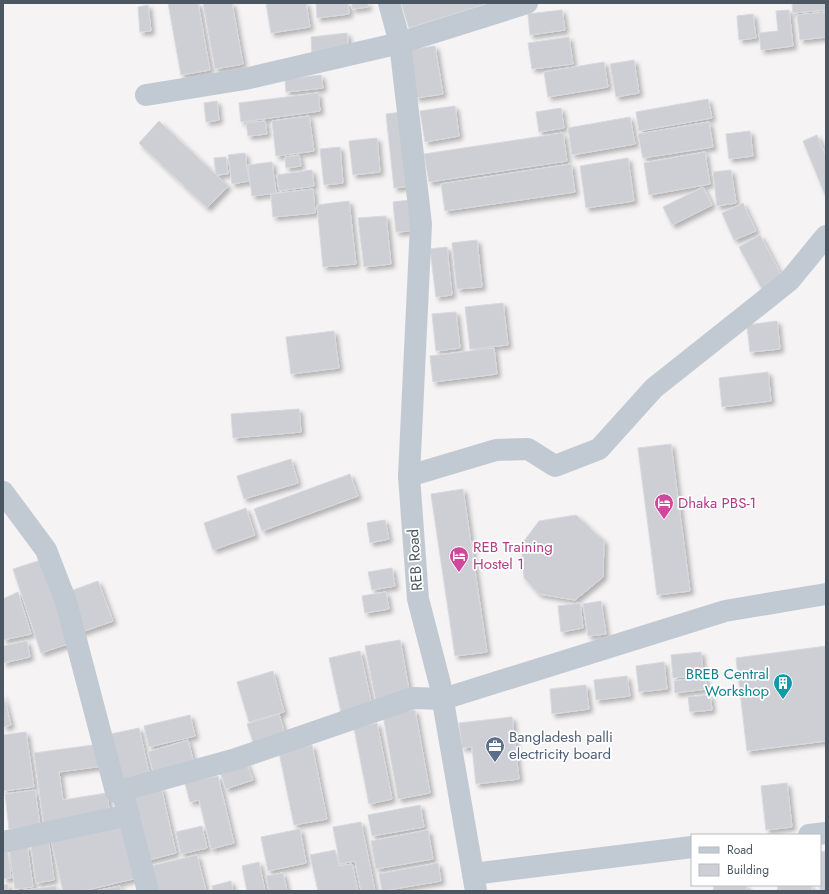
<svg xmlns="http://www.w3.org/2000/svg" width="829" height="894" font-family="Jost,sans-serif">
<defs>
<filter id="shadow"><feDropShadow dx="3.5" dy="3.5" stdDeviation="2" flood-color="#0004"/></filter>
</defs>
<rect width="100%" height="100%" fill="#f5f3f3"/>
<g fill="#cdcfd5" stroke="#d7d9de" filter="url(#shadow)">
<path d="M168,3H198L210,70L181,75Z"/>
<path d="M203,3H232L243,64L215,69Z"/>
<path d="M266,3H306L310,27L271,33Z"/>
<path d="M316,3H348L349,14L317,18Z"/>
<path d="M352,3H368V7L352,9Z"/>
<path d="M401,3H489L409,28Z"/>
<path d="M792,3H826V10L793,13Z"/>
<path d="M148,5L151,31L140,32L138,7Z"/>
<path d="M562,10L565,30L530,35L528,14Z"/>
<path d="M789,10L793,46L761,50L759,33L778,31L776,11Z"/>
<path d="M826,12V37L800,40L797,15Z"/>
<path d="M753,14L756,38L739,40L737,16Z"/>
<path d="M347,33L349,50L312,54L311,37Z"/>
<path d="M569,37L573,64L532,69L528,43Z"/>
<path d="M435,46L443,94L416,98L409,50Z"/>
<path d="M634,60L639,93L616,97L610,64Z"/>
<path d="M604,62L608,87L548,97L544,72Z"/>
<path d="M321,75L323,88L286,92L285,79Z"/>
<path d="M318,93L320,111L241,122L239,103Z"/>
<path d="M708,99L712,118L639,131L636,112Z"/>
<path d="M217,101L219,120L206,122L204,103Z"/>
<path d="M455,106L459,136L425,142L420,111Z"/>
<path d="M561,108L564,128L539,132L536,112Z"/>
<path d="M402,112L410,186L394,188L386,114Z"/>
<path d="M309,116L314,151L276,156L272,121Z"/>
<path d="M630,117L635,144L572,155L568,128Z"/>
<path d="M159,121L228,186L207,208L139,143Z"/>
<path d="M265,121L267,134L248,136L246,123Z"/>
<path d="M709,122L713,147L643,158L638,134Z"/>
<path d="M750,131L753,156L729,159L726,134Z"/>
<path d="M563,133L567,161L429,182L424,154Z"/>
<path d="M817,135L826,156V195H825L803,141Z"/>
<path d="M377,138L380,172L353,175L349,141Z"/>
<path d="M340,147L343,183L324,185L320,149Z"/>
<path d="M705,152L710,184L649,195L644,163Z"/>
<path d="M245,153L249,181L232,184L228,155Z"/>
<path d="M299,155L301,166L286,168L285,157Z"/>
<path d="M226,157L228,174L216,175L214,158Z"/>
<path d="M628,158L634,201L586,208L580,166Z"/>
<path d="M272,162L276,193L252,196L248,165Z"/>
<path d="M571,164L575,192L445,211L441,184Z"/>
<path d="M312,170L314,186L279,191L277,175Z"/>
<path d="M731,170L736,203L717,206L713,172Z"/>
<path d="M703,187L712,205L672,225L663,207Z"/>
<path d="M313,189L315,213L273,217L271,194Z"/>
<path d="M409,200L412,231L396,232L393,202Z"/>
<path d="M349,201L356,264L323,267L317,205Z"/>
<path d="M743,203L756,231L734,240L722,213Z"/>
<path d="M386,216L391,264L364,267L358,218Z"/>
<path d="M760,235L784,280L763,291L739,247Z"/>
<path d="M477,240L482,287L457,289L452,243Z"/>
<path d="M447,247L452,295L436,297L430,249Z"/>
<path d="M503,303L508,345L470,349L465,307Z"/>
<path d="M456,312L460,348L436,351L432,314Z"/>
<path d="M777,321L780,349L750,352L747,325Z"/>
<path d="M334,331L339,368L291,374L286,337Z"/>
<path d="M494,348L497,374L433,382L430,356Z"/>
<path d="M768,372L771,401L722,407L719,378Z"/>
<path d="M299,409L301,432L233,438L231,414Z"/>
<path d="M671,444L690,591L657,595L638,448Z"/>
<path d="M291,459L298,483L244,499L237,476Z"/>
<path d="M350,474L358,496L262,531L254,509Z"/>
<path d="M463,489L487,652L455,656L431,494Z"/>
<path d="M246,508L255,535L213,550L204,523Z"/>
<path d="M576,515L604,541L603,577L575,600L539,594L524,578L521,545L539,521Z"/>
<path d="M385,520L389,539L370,543L367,523Z"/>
<path d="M44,559L71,643L41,653L13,569Z"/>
<path d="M392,568L395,586L372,590L368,572Z"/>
<path d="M98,581L113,621L79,633L65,593Z"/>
<path d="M18,592L31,634L3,640V599Z"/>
<path d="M386,592L389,609L365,613L362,596Z"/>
<path d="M601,601L606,634L588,636L583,604Z"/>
<path d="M580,603L583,628L561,632L558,606Z"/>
<path d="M400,640L410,695L376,701L365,646Z"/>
<path d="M27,641L30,657L3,663V646Z"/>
<path d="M826,646V741L747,751L736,658Z"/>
<path d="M360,651L373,710L342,717L329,658Z"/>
<path d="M701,652L703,675L673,678L671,655Z"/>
<path d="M664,662L667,689L639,692L636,666Z"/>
<path d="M273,671L284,712L249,722L237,682Z"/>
<path d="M627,676L630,696L596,700L594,680Z"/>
<path d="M705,677L707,689L675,693L674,681Z"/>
<path d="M586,685L589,709L552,714L550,689Z"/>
<path d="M3,694L11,725L3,727Z"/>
<path d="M710,695L712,710L690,712L688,697Z"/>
<path d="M415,710L430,793L398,799L383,715Z"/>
<path d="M279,714L285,735L254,745L247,724Z"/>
<path d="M190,715L195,736L149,747L144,726Z"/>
<path d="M512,717L519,779L476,784L472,747L462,748L459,723Z"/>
<path d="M377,723L392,799L369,804L354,728Z"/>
<path d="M139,728L150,777L117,784L106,735Z"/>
<path d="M26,732L34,787L3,791V735Z"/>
<path d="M188,740L193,760L153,771L148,752Z"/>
<path d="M100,744L103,766L59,772L63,800L107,793L110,817L44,826L34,753Z"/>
<path d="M312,745L327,819L294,825L279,752Z"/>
<path d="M246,762L253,780L226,789L220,772Z"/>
<path d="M218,776L234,843L211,849L199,800L190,802L185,783Z"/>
<path d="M787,783L792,827L766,830L761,786Z"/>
<path d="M161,787L176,853L145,861L129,795Z"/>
<path d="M35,790L40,825L9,829L5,794Z"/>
<path d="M420,805L424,827L372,836L368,815Z"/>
<path d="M124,821L137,878L83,891H63L50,837Z"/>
<path d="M361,822L375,891H361L355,861L340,864L333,827Z"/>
<path d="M202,826L207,848L181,854L176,832Z"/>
<path d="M300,829L306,863L268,871L261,837Z"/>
<path d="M428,830L433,859L376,869L371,841Z"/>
<path d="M48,836L54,880L36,883L30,838Z"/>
<path d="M27,845L33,887L15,889L9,848Z"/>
<path d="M335,850L339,866L352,864L358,891H318L310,855Z"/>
<path d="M826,851V891H820V852Z"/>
<path d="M8,852L11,878L3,879V853Z"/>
<path d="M197,855L206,891H153L147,867Z"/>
<path d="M259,862L265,891H247L242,866Z"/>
<path d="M438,863L441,881L382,891L379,874Z"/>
<path d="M283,873L287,891H269L266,876Z"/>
<path d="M231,881L233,891H213L212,886Z"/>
<path d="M8,884V891H3V885Z"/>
<path d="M713,885H746L747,891H714Z"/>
<path d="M777,885H811L812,891H778Z"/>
<path d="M56,886L57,891H19Z"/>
<path d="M120,886L121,891H95Z"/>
</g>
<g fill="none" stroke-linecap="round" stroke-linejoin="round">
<g stroke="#c1cad2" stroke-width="22">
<path d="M389,3L400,43L421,224L409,476L418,599L440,684L476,891"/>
<path d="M146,95L245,79L400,43L527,3"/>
<path d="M409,476L496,450L528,449L555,466L599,449L654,388L789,281L826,236"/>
<path d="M3,492L46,550L66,602L116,792L236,759L413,698L443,699L725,611L826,594"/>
<path d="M125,802L148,891"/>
<path d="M809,835L826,833"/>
<path d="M3,842L129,815"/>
<path d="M473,874L692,847"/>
</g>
</g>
<defs>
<symbol id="hotel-pin" viewBox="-11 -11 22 30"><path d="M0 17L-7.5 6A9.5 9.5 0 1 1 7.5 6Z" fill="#d1479c" stroke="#fff"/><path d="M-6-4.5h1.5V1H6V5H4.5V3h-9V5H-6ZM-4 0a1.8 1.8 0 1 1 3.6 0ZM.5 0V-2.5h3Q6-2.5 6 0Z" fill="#fff"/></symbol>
<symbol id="building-pin" viewBox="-11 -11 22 30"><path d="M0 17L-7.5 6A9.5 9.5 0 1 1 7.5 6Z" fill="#0f9aa8" stroke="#fff"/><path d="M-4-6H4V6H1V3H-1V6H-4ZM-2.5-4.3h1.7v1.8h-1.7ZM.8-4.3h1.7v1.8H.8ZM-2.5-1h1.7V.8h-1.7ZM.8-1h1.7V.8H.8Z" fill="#fff"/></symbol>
<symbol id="office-pin" viewBox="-11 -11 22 30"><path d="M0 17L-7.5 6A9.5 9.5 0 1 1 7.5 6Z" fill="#5c6f8a" stroke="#fff"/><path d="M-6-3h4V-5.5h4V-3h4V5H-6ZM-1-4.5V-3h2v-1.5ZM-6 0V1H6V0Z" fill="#fff"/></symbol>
</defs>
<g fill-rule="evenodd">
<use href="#hotel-pin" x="653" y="492" width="22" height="30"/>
<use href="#hotel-pin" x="448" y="545" width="22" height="30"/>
<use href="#building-pin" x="772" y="672" width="22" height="30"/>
<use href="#office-pin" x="484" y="735" width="22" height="30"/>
</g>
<g text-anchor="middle" stroke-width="3.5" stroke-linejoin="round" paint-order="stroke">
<g font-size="15" fill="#b23c85" stroke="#fff" text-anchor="start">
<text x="678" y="508">Dhaka PBS-1</text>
<text x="473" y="552">REB Training<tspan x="473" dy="17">Hostel 1</tspan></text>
</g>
<g font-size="15" fill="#4a5661" stroke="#fff">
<text transform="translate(415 560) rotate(-94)" y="5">REB Road</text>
</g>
<g font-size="15" fill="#0d838f" stroke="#fff" text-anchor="end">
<text x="769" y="679">BREB Central<tspan x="769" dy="17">Workshop</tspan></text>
</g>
<g font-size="15" fill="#4e5e75" stroke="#fff" text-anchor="start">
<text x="509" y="742">Bangladesh palli<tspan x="509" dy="17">electricity board</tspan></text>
</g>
</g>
<rect width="829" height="894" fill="none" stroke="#4a5661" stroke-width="8"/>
<rect x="691" y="834" width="130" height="52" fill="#ffffff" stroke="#b7bbc0"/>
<rect x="699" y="847" width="20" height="6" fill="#c1cad2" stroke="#b7bbc0"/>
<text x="727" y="854" font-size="12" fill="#4a5661">Road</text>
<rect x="699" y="864" width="20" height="12" fill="#cdcfd5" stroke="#b7bbc0"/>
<text x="727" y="874" font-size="12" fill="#4a5661">Building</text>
</svg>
